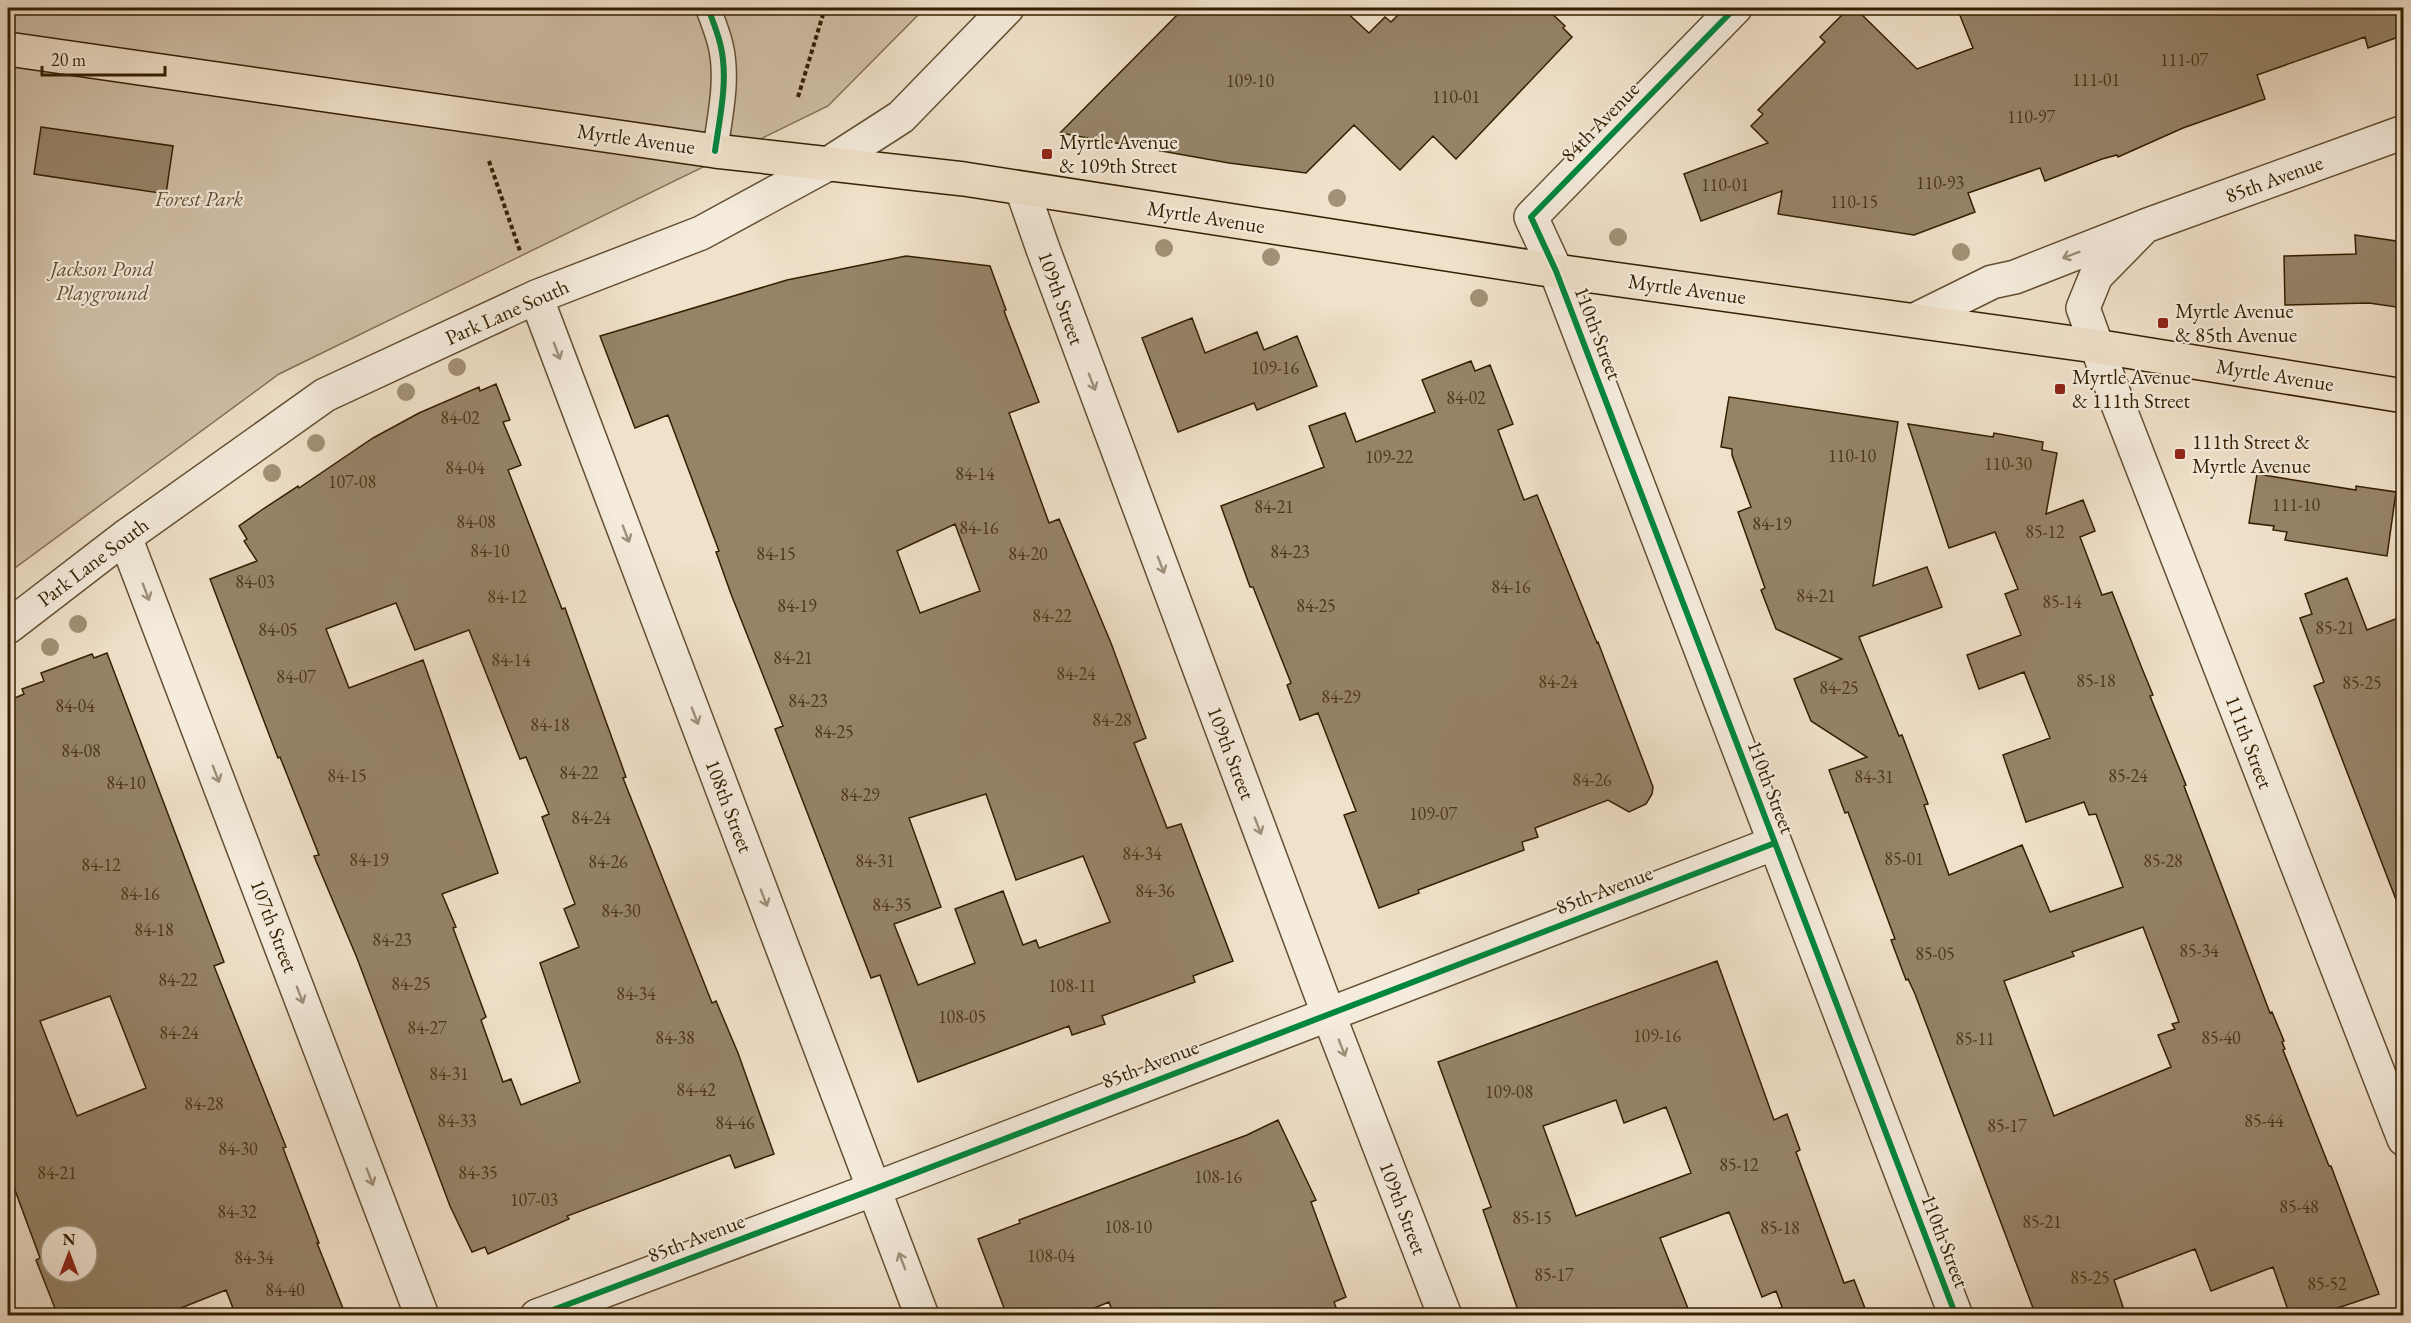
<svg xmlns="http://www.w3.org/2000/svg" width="2411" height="1323" viewBox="0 0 2411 1323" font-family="'EB Garamond',serif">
<rect width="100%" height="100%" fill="#f0e1ca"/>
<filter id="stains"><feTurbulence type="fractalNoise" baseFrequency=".00333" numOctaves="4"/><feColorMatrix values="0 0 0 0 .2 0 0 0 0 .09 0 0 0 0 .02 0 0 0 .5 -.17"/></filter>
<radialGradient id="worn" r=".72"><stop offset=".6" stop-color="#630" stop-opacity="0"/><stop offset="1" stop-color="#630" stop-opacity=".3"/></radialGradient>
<path fill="#d0c0a8" stroke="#827054" stroke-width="1.5" d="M 8,8 L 925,8 L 828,106 L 279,374 L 8,573 Z"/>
<path fill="#968469" stroke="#341f00" stroke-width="1.5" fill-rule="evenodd" d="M 1184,8 L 1342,8 L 1369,33 L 1385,17 L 1391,22 L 1405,8 L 1546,8 L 1565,26 L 1563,28 L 1572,37 L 1456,159 L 1433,136 L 1400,170 L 1354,125 L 1306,173 L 1229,163 L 1060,133 Z
M 1849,8 L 1855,8 L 1917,69 L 1973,48 L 1957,8 L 2403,8 L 2403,23 L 2397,25 L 2401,36 L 2368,48 L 2365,37 L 2257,75 L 2265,99 L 2183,128 L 2118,157 L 2117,155 L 2102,159 L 2045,181 L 2040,168 L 1968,193 L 1975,212 L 1914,235 L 1778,214 L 1782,191 L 1701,221 L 1684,174 L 1768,143 L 1751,126 L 1763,114 L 1758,110 L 1825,42 L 1820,37 Z
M 41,127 L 173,146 L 166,194 L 34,174 Z
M 2355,235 L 2403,242 L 2403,308 L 2369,303 L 2285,305 L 2284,256 L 2356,254 Z
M 906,256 L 990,266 L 1006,310 L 1004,311 L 1039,402 L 1009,413 L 1049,523 L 1059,519 L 1111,643 L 1146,738 L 1134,743 L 1167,828 L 1181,824 L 1233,961 L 1193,976 L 1195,982 L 1102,1016 L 1105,1024 L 1072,1035 L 1069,1026 L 918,1082 L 880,975 L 871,978 L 775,729 L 783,726 L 731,594 L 716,552 L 719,551 L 668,415 L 635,428 L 600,336 L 787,280 ZM 955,524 L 980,591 L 920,613 L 897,551 ZM 986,794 L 1016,880 L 1083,856 L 1110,922 L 1039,948 L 1036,940 L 1023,945 L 1003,891 L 955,909 L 975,963 L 918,985 L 894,924 L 941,907 L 909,818 Z
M 1192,318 L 1205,353 L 1257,332 L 1264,350 L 1297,336 L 1317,386 L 1257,410 L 1254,403 L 1178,432 L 1142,338 Z
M 1471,361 L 1475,371 L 1490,365 L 1513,424 L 1498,430 L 1524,500 L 1537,495 L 1597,643 L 1598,642 L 1653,787 L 1652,794 L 1646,804 L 1629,812 L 1608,800 L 1535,828 L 1538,837 L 1522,842 L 1524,850 L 1418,890 L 1419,893 L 1379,908 L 1344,815 L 1356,811 L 1318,713 L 1300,720 L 1287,685 L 1291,683 L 1253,587 L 1250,587 L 1221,506 L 1324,467 L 1309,426 L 1345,413 L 1356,442 L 1435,412 L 1422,380 Z
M 496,384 L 510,420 L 503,422 L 521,465 L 508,470 L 562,609 L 565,608 L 626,777 L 623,778 L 712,1003 L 716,1001 L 738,1053 L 774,1154 L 735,1168 L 730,1155 L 567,1216 L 569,1219 L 488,1254 L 485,1247 L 472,1252 L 450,1206 L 357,958 L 314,856 L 319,855 L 280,757 L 278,758 L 210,579 L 257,561 L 244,541 L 247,539 L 239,526 L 263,509 L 298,486 L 299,488 L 373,438 L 419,413 L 479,387 L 480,391 ZM 396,603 L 415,650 L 469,630 L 520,759 L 526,757 L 549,814 L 542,817 L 575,904 L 564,909 L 579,947 L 540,963 L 580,1082 L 521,1105 L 511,1079 L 503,1082 L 481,1020 L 486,1017 L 453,928 L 456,927 L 442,894 L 498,873 L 423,660 L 349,688 L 326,629 Z
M 1729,397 L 1898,422 L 1873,586 L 1927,567 L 1942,607 L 1859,637 L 1899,736 L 1902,735 L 1928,804 L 1924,805 L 1949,875 L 2022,845 L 2050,912 L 2123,887 L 2096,814 L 2089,815 L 2084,802 L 2026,822 L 2003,755 L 2050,738 L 2024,672 L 1979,689 L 1967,655 L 2021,635 L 2005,594 L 2018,589 L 1995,532 L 1949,548 L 1908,424 L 1993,437 L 1994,433 L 2043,442 L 2042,450 L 2057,453 L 2046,514 L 2083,500 L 2095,531 L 2080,537 L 2102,595 L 2112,592 L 2141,666 L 2153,695 L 2150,696 L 2186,785 L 2184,786 L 2270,1013 L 2272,1012 L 2284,1041 L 2282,1042 L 2285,1049 L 2283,1050 L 2329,1166 L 2331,1166 L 2379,1294 L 2314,1316 L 2290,1316 L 2273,1267 L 2211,1291 L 2195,1249 L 2114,1280 L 2126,1316 L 2036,1316 L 1915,994 L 1908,979 L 1906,980 L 1891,940 L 1895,939 L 1848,812 L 1845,813 L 1829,770 L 1867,757 L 1811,721 L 1794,679 L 1842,659 L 1776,629 L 1761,590 L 1765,588 L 1738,512 L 1751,507 L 1732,455 L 1732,449 L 1721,447 ZM 2143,927 L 2179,1022 L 2172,1024 L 2175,1029 L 2158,1035 L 2171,1067 L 2054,1116 L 2004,981 L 2074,956 L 2072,952 Z
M 2257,474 L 2356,490 L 2356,486 L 2396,492 L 2387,556 L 2285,540 L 2287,532 L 2273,530 L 2274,526 L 2249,523 Z
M 2347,578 L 2367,630 L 2403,616 L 2403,909 L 2400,910 L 2314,686 L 2324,682 L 2300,618 L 2312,614 L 2305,594 Z
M 107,653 L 224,962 L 214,966 L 286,1147 L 283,1148 L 319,1243 L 317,1243 L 346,1316 L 236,1316 L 226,1290 L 161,1316 L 58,1316 L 36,1260 L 40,1258 L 8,1171 L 8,701 L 24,694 L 22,689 L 44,681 L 41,673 L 92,654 L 94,658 ZM 110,996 L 146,1088 L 77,1116 L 40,1021 ZM 51,1236 L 87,1236 L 87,1272 L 51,1272 Z
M 1717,961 L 1774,1120 L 1787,1114 L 1800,1150 L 1796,1152 L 1844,1283 L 1854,1280 L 1868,1316 L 1768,1316 L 1767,1313 L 1782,1307 L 1776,1291 L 1762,1297 L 1729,1212 L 1660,1238 L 1691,1316 L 1520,1316 L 1483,1210 L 1491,1207 L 1438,1062 ZM 1616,1100 L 1624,1123 L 1666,1107 L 1691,1173 L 1576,1216 L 1543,1126 Z
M 1278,1120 L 1316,1200 L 1311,1202 L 1346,1297 L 1334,1302 L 1339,1316 L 1114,1316 L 1109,1302 L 1075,1316 L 1007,1316 L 978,1239 L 1020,1223 L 1019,1220 L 1247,1135 Z"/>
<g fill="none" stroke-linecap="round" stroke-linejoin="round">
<defs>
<path id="service" d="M 708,8 C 712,19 717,31 720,43 C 729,77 720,116 715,151"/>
<path id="minor" d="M 1735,8 L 1531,217 L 1556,271 L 1956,1316
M 1022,189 L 1043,249 L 1328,1013 L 1445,1316
M 2145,226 L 2096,276 L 2083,308 L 2117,402 L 2404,1139
M 536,297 L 922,1316
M 1915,320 L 1992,282 L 2015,277 L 2145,226 L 2404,132
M 125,537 L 422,1316
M 8,627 L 125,537 L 325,395 L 536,297 L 701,233 L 828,164 L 901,117 L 1007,8
M 537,1316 L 874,1189 L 1775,843"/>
<path id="primary" d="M 8,49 L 715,151 L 964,179 L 1556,271 L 2095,346 L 2404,396"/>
</defs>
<use href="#service" stroke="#635032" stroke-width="27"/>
<use href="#minor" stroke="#635032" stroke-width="36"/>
<use href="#primary" stroke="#341f00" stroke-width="36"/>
<path stroke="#341f00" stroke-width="4" stroke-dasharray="4.5 3" stroke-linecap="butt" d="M 798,97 L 825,8
M 489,161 L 520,251"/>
<use href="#service" stroke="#f5ecdd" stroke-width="24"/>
<use href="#minor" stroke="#f5ecdd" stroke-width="33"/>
<use href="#primary" stroke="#f0e1ca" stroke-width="33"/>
<defs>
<path id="cycleway" d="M 708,8 C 712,19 717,31 720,43 C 729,77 720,116 715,151
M 1735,8 L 1531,217 L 1556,271 L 1956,1316
M 537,1316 L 874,1189 L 1775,843"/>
</defs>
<use href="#cycleway" stroke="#f5ecdd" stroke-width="10"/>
<use href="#cycleway" stroke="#00873e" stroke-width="6"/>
</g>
<g fill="#a29176">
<circle cx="1337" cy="198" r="9"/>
<circle cx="1618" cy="237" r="9"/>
<circle cx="1164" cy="248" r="9"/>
<circle cx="1961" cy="252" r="9"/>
<circle cx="1271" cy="257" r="9"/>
<circle cx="1479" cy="298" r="9"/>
<circle cx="457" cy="367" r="9"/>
<circle cx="406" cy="392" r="9"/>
<circle cx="316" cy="443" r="9"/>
<circle cx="272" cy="473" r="9"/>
<circle cx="78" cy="624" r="9"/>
<circle cx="50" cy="647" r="9"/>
</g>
<defs><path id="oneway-shaft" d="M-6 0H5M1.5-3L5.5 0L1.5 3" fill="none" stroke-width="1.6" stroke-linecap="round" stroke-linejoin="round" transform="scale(1.5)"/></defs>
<g stroke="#9e907a">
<use href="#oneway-shaft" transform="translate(2071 255) rotate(159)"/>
<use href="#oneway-shaft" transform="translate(557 351) rotate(69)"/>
<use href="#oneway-shaft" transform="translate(1092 382) rotate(69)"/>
<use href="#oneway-shaft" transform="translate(626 534) rotate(69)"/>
<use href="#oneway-shaft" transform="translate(1161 565) rotate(69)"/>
<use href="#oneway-shaft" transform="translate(146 592) rotate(69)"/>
<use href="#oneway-shaft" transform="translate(695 716) rotate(69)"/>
<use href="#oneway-shaft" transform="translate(216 774) rotate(69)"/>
<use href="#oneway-shaft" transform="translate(1258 826) rotate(69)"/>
<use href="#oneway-shaft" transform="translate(764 898) rotate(69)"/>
<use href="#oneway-shaft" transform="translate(300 995) rotate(69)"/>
<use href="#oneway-shaft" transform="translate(1342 1048) rotate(69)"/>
<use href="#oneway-shaft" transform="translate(370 1177) rotate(69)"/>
<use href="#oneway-shaft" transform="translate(902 1261) rotate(-111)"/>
</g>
<g fill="#8f2418" stroke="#f5ecdd" stroke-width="2">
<rect x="1041" y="148" width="12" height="12" rx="3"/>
<rect x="2157" y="317" width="12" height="12" rx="3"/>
<rect x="2054" y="383" width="12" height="12" rx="3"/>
<rect x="2174" y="448" width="12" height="12" rx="3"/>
</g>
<g text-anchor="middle" stroke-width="4.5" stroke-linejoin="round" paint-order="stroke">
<g font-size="18" fill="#4c381a">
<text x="2184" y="66">111-07</text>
<text x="2096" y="86">111-01</text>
<text x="1250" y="87">109-10</text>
<text x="1456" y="103">110-01</text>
<text x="2031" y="123">110-97</text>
<text x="1940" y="189">110-93</text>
<text x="1725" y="191">110-01</text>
<text x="1854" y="208">110-15</text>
<text x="1275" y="374">109-16</text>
<text x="1466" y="404">84-02</text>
<text x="460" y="424">84-02</text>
<text x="1852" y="462">110-10</text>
<text x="1389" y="463">109-22</text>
<text x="2008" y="470">110-30</text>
<text x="465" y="474">84-04</text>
<text x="975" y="480">84-14</text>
<text x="352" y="488">107-08</text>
<text x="2296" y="511">111-10</text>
<text x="1274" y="513">84-21</text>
<text x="476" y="528">84-08</text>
<text x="1772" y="530">84-19</text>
<text x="979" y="534">84-16</text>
<text x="2045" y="538">85-12</text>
<text x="490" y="557">84-10</text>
<text x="1290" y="558">84-23</text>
<text x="776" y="560">84-15</text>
<text x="1028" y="560">84-20</text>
<text x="255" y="588">84-03</text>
<text x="1511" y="593">84-16</text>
<text x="1816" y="602">84-21</text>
<text x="507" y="603">84-12</text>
<text x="2062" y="608">85-14</text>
<text x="797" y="612">84-19</text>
<text x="1316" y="612">84-25</text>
<text x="1052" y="622">84-22</text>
<text x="2335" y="634">85-21</text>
<text x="278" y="636">84-05</text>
<text x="793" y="664">84-21</text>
<text x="511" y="666">84-14</text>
<text x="1076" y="680">84-24</text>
<text x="296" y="683">84-07</text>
<text x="2096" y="687">85-18</text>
<text x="1558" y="688">84-24</text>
<text x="2362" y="689">85-25</text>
<text x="1839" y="694">84-25</text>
<text x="1341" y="703">84-29</text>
<text x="808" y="707">84-23</text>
<text x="75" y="712">84-04</text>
<text x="1112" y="726">84-28</text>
<text x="550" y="731">84-18</text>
<text x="834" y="738">84-25</text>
<text x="81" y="757">84-08</text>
<text x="579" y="779">84-22</text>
<text x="347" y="782">84-15</text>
<text x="2128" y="782">85-24</text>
<text x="1874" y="783">84-31</text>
<text x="1592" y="786">84-26</text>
<text x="126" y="789">84-10</text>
<text x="860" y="801">84-29</text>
<text x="1433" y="820">109-07</text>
<text x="591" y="824">84-24</text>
<text x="1142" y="860">84-34</text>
<text x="1904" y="865">85-01</text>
<text x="369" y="866">84-19</text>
<text x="875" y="867">84-31</text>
<text x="2163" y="867">85-28</text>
<text x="608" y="868">84-26</text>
<text x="101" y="871">84-12</text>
<text x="1155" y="897">84-36</text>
<text x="140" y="900">84-16</text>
<text x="892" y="911">84-35</text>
<text x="621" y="917">84-30</text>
<text x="154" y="936">84-18</text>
<text x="392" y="946">84-23</text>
<text x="2199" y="957">85-34</text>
<text x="1935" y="960">85-05</text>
<text x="178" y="986">84-22</text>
<text x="411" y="990">84-25</text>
<text x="1072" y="992">108-11</text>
<text x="636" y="1000">84-34</text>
<text x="962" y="1023">108-05</text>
<text x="427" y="1034">84-27</text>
<text x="179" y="1039">84-24</text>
<text x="1657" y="1042">109-16</text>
<text x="675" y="1044">84-38</text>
<text x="2221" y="1044">85-40</text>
<text x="1975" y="1045">85-11</text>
<text x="449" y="1080">84-31</text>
<text x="696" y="1096">84-42</text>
<text x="1509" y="1098">109-08</text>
<text x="204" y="1110">84-28</text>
<text x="457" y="1127">84-33</text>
<text x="2264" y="1127">85-44</text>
<text x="735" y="1129">84-46</text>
<text x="2007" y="1132">85-17</text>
<text x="238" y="1155">84-30</text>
<text x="1739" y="1171">85-12</text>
<text x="57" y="1179">84-21</text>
<text x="478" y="1179">84-35</text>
<text x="1218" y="1183">108-16</text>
<text x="534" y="1206">107-03</text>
<text x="2299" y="1213">85-48</text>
<text x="237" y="1218">84-32</text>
<text x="1532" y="1224">85-15</text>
<text x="2042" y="1228">85-21</text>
<text x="1128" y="1233">108-10</text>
<text x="1780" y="1234">85-18</text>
<text x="1051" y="1262">108-04</text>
<text x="254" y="1264">84-34</text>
<text x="1554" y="1281">85-17</text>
<text x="2090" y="1284">85-25</text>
<text x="2327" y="1290">85-52</text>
<text x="285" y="1296">84-40</text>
</g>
<g font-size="21" fill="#341f00" stroke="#f5ecdd">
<text transform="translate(1600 122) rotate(-46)" y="7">84th Avenue</text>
<text transform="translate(636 139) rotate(8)" y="7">Myrtle Avenue</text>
<text transform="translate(2274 179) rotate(-20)" y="7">85th Avenue</text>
<text transform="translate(1206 217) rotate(9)" y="7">Myrtle Avenue</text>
<text transform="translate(1687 289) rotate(8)" y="7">Myrtle Avenue</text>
<text transform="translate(1061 298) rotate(70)" y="7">109th Street</text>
<text transform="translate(507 312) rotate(-24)" y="7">Park Lane South</text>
<text transform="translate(1598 333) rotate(69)" y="7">110th Street</text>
<text transform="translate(2275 375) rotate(9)" y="7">Myrtle Avenue</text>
<text transform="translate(93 562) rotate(-37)" y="7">Park Lane South</text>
<text transform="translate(2249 742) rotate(69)" y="7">111th Street</text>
<text transform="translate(1231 753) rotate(69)" y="7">109th Street</text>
<text transform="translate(1771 787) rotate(69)" y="7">110th Street</text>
<text transform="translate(729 806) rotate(69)" y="7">108th Street</text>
<text transform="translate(1604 890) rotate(-21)" y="7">85th Avenue</text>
<text transform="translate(274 926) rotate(69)" y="7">107th Street</text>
<text transform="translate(1150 1064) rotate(-21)" y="7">85th Avenue</text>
<text transform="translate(1403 1208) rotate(69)" y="7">109th Street</text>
<text transform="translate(696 1238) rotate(-21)" y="7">85th Avenue</text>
<text transform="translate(1945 1241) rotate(69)" y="7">110th Street</text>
</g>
<g font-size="21" fill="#341f00" stroke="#f5ecdd" text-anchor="start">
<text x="1059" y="149">Myrtle Avenue<tspan x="1059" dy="24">&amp; 109th Street</tspan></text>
<text x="2175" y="318">Myrtle Avenue<tspan x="2175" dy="24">&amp; 85th Avenue</tspan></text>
<text x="2072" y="384">Myrtle Avenue<tspan x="2072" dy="24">&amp; 111th Street</tspan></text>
<text x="2192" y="449">111th Street &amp;<tspan x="2192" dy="24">Myrtle Avenue</tspan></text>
</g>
<g font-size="21" font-style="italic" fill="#634f32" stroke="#f5ecdd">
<text x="199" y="206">Forest Park</text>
<text x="102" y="276">Jackson Pond<tspan x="102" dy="24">Playground</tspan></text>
</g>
</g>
<rect width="2411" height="1323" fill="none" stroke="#f0e1ca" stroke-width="30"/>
<rect x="9" y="9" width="2393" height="1305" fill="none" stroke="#341f00" stroke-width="3"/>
<rect x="15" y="15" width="2381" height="1293" fill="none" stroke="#341f00" stroke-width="1.5"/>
<g transform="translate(69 1254)"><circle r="28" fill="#f5ecdd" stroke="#a89a85" stroke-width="1.5"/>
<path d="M0-4.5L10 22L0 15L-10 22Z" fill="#8f2418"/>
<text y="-9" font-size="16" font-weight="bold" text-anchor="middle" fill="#341f00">N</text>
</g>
<path d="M42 66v9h123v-9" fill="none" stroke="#341f00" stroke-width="3"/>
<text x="51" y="66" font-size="18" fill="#341f00" stroke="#f5ecdd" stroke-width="4.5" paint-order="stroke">20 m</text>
<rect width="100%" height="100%" filter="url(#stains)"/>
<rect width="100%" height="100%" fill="url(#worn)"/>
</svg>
